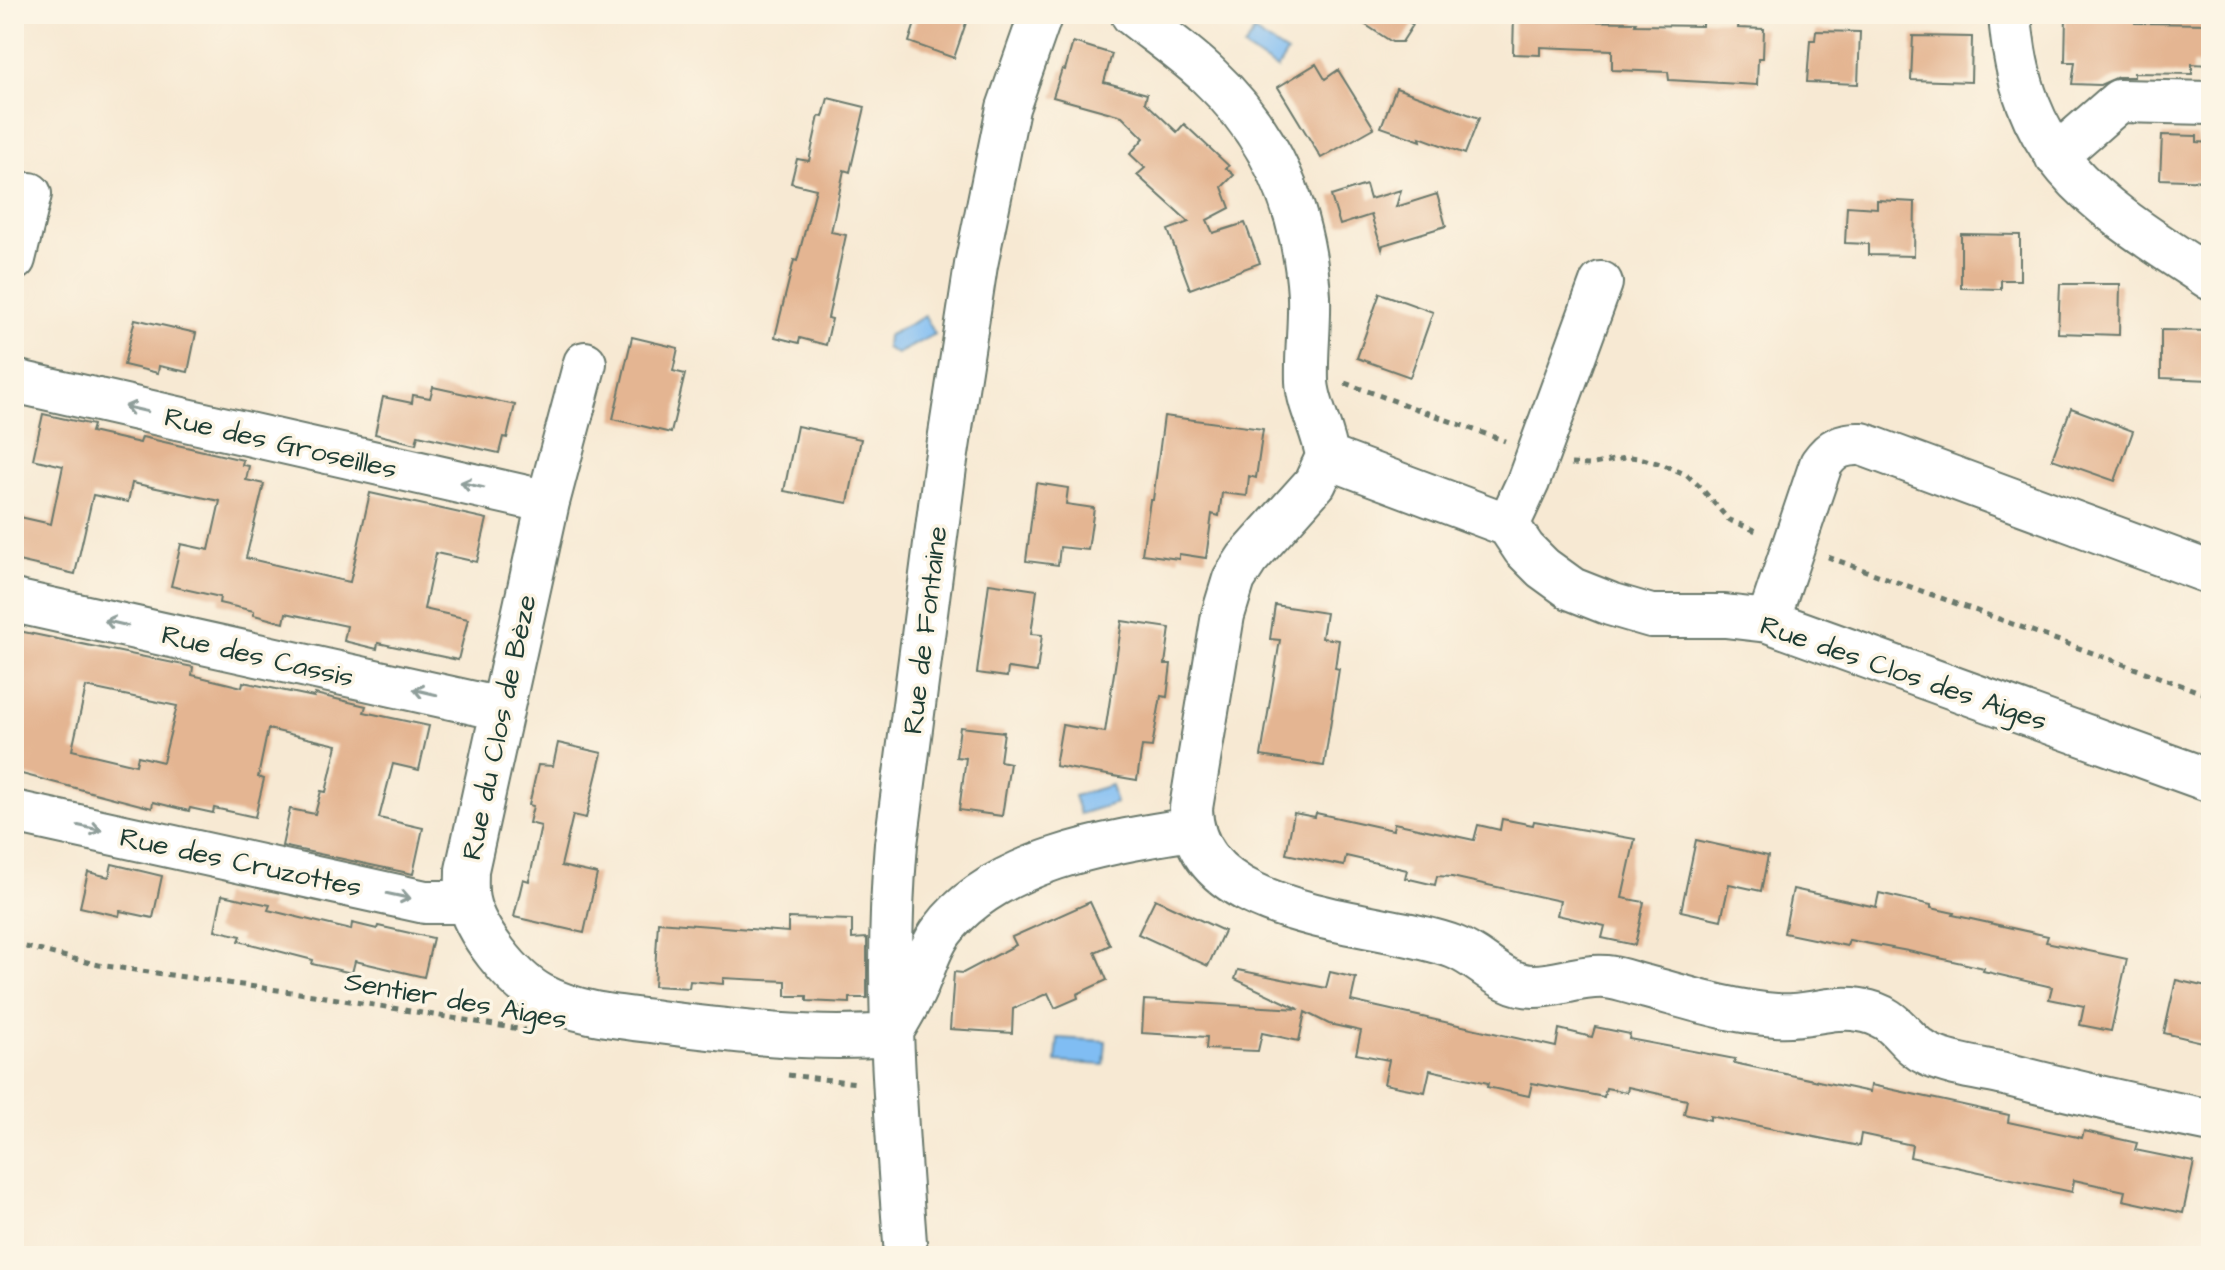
<svg xmlns="http://www.w3.org/2000/svg" width="2225" height="1270" viewBox="0 0 2225 1270" font-family="'Architects Daughter',sans-serif">
<rect width="100%" height="100%" fill="#fcf5e5"/>
<filter id="ink" filterUnits="userSpaceOnUse"><feTurbulence type="fractalNoise" baseFrequency=".0125" numOctaves="2"/><feDisplacementMap in="SourceGraphic" scale="16" xChannelSelector="R" yChannelSelector="G"/><feConvolveMatrix kernelMatrix="1 2 1 2 8 2 1 2 1" color-interpolation-filters="sRGB"/></filter>
<filter id="wash" filterUnits="userSpaceOnUse"><feTurbulence type="fractalNoise" baseFrequency=".006" numOctaves="4" result="noise"/><feDisplacementMap in="SourceGraphic" scale="32" xChannelSelector="R" yChannelSelector="G"/><feGaussianBlur stdDeviation="1.8" result="paint"/><feColorMatrix in="noise" values="0 0 0 0 0 0 0 0 0 0 0 0 0 0 0 0 0 1.4 0 .05"/><feComposite in="paint" operator="in"/></filter>
<g filter="url(#wash)">
<rect width="100%" height="100%" fill="#f7e9d3"/>
<path fill="#80bdf3" stroke="#507d94" stroke-width="2" d="M 1254,32 L 1287,53 L 1277,69 L 1244,48 Z
M 925,316 L 935,334 L 897,354 L 886,348 L 887,336 Z
M 1111,785 L 1116,803 L 1080,814 L 1074,796 Z
M 1058,1038 L 1106,1041 L 1104,1065 L 1056,1062 Z"/>
<g id="blocks">
<path fill="#e4b592" fill-rule="evenodd" d="M 918,14 L 969,14 L 954,58 L 909,42 Z
M 1349,14 L 1398,14 L 1413,25 L 1402,42 L 1392,42 Z
M 1514,14 L 1566,14 L 1566,21 L 1636,22 L 1635,25 L 1702,26 L 1702,20 L 1739,21 L 1738,28 L 1764,29 L 1763,58 L 1758,58 L 1757,85 L 1669,80 L 1668,72 L 1612,70 L 1612,50 L 1540,47 L 1540,55 L 1513,54 Z
M 2066,14 L 2136,14 L 2135,23 L 2211,24 L 2211,65 L 2192,64 L 2192,74 L 2134,73 L 2134,77 L 2118,77 L 2100,85 L 2072,84 L 2075,62 L 2065,62 Z
M 1816,31 L 1860,32 L 1858,84 L 1807,82 L 1810,40 L 1815,40 Z
M 1913,36 L 1972,37 L 1971,82 L 1911,80 Z
M 1073,42 L 1112,54 L 1104,82 L 1147,94 L 1145,102 L 1177,132 L 1184,124 L 1229,166 L 1226,168 L 1234,175 L 1222,187 L 1230,208 L 1207,220 L 1213,233 L 1245,223 L 1260,263 L 1190,289 L 1168,230 L 1189,222 L 1137,175 L 1145,168 L 1130,154 L 1144,138 L 1122,116 L 1053,97 L 1062,69 L 1065,70 Z
M 1316,64 L 1325,79 L 1338,70 L 1374,128 L 1321,158 L 1278,87 Z
M 1396,88 L 1479,118 L 1465,154 L 1420,137 L 1421,141 L 1381,127 Z
M 828,98 L 865,107 L 850,172 L 844,170 L 831,232 L 846,235 L 828,318 L 832,319 L 826,345 L 800,338 L 799,343 L 775,337 L 794,260 L 797,261 L 816,189 L 791,183 L 797,159 L 809,161 L 819,116 L 823,117 Z
M 2162,135 L 2197,136 L 2197,142 L 2211,143 L 2211,181 L 2160,179 Z
M 1366,185 L 1370,199 L 1401,190 L 1396,207 L 1437,194 L 1446,226 L 1383,245 L 1382,249 L 1371,215 L 1340,225 L 1331,196 Z
M 1877,200 L 1915,202 L 1914,256 L 1868,255 L 1868,244 L 1845,243 L 1847,206 L 1877,208 Z
M 1961,234 L 2020,235 L 2020,280 L 2001,280 L 2001,289 L 1961,288 Z
M 2060,284 L 2120,284 L 2119,335 L 2058,333 Z
M 1380,293 L 1433,312 L 1410,377 L 1357,358 Z
M 135,319 L 196,333 L 188,372 L 159,366 L 158,373 L 124,365 Z
M 2161,330 L 2211,331 L 2211,380 L 2161,378 Z
M 632,337 L 678,348 L 673,371 L 685,374 L 671,433 L 613,419 Z
M 433,387 L 515,405 L 507,438 L 503,437 L 499,453 L 418,435 L 416,444 L 375,434 L 383,397 L 412,403 L 413,395 L 430,398 Z
M 2071,408 L 2133,431 L 2115,481 L 2052,459 Z
M 43,414 L 93,425 L 91,432 L 140,443 L 142,437 L 243,460 L 242,465 L 249,466 L 246,480 L 264,484 L 246,558 L 340,580 L 350,582 L 370,493 L 487,519 L 477,562 L 436,553 L 424,609 L 468,619 L 458,660 L 378,643 L 377,649 L 344,641 L 347,626 L 286,613 L 284,623 L 254,615 L 254,611 L 219,603 L 220,597 L 171,586 L 181,544 L 209,550 L 220,501 L 132,483 L 128,502 L 93,495 L 75,574 L 14,560 L 14,540 L 20,517 L 51,524 L 63,466 L 33,459 Z
M 1164,416 L 1263,429 L 1256,478 L 1249,476 L 1247,496 L 1222,493 L 1219,516 L 1212,514 L 1206,558 L 1179,554 L 1179,559 L 1142,554 L 1150,500 L 1153,500 Z
M 797,426 L 861,439 L 848,503 L 784,491 Z
M 1036,483 L 1068,488 L 1066,504 L 1094,508 L 1088,550 L 1060,547 L 1058,565 L 1026,561 Z
M 989,583 L 1037,590 L 1031,634 L 1042,635 L 1037,672 L 1008,668 L 1007,677 L 977,673 Z
M 1275,605 L 1326,613 L 1322,638 L 1339,640 L 1335,668 L 1339,669 L 1324,766 L 1261,756 L 1280,640 L 1270,639 Z
M 1122,621 L 1170,628 L 1165,664 L 1171,664 L 1167,697 L 1161,696 L 1152,747 L 1142,746 L 1137,780 L 1055,766 L 1062,725 L 1105,732 Z
M 14,630 L 193,667 L 192,675 L 242,687 L 243,682 L 314,697 L 315,694 L 366,706 L 364,712 L 429,726 L 419,770 L 393,764 L 379,818 L 423,828 L 413,874 L 282,846 L 290,809 L 315,814 L 321,791 L 326,792 L 337,745 L 268,729 L 258,777 L 264,779 L 255,817 L 214,808 L 213,813 L 190,808 L 189,811 L 153,802 L 152,808 L 14,772 ZM 86,687 L 177,706 L 163,762 L 138,756 L 136,765 L 72,750 Z
M 960,727 L 1004,732 L 1000,761 L 1010,763 L 1002,816 L 959,810 L 966,758 L 956,757 Z
M 558,743 L 602,753 L 586,818 L 573,815 L 561,866 L 597,874 L 584,933 L 514,917 L 523,879 L 529,881 L 541,826 L 529,823 L 533,806 L 529,805 L 538,765 L 553,766 Z
M 1294,813 L 1315,817 L 1316,813 L 1393,830 L 1394,823 L 1474,840 L 1478,825 L 1500,830 L 1502,819 L 1533,825 L 1534,821 L 1635,839 L 1622,898 L 1644,902 L 1635,945 L 1602,938 L 1605,926 L 1557,915 L 1560,901 L 1452,877 L 1437,876 L 1435,885 L 1405,878 L 1407,870 L 1346,856 L 1344,866 L 1286,854 Z
M 1696,840 L 1768,856 L 1761,891 L 1729,884 L 1721,920 L 1681,911 Z
M 112,864 L 162,876 L 153,918 L 120,911 L 119,916 L 80,907 L 88,872 L 109,877 Z
M 1793,889 L 1876,907 L 1879,893 L 1931,905 L 1931,908 L 1954,913 L 1953,915 L 2048,936 L 2046,942 L 2127,959 L 2111,1031 L 2080,1025 L 2084,1006 L 2049,999 L 2052,987 L 1983,971 L 1984,968 L 1908,951 L 1849,940 L 1847,946 L 1784,933 Z
M 222,895 L 270,905 L 268,910 L 351,930 L 352,923 L 377,929 L 378,926 L 433,938 L 424,977 L 355,961 L 352,973 L 312,964 L 313,960 L 239,941 L 241,936 L 215,930 Z
M 1155,899 L 1224,931 L 1208,966 L 1138,934 Z
M 1090,902 L 1110,945 L 1095,952 L 1107,980 L 1077,994 L 1078,998 L 1055,1008 L 1048,993 L 1013,1009 L 1012,1033 L 950,1029 L 954,972 L 963,973 L 1016,945 L 1012,937 Z
M 788,918 L 852,920 L 852,939 L 867,938 L 867,998 L 850,998 L 850,1003 L 807,1001 L 807,996 L 786,996 L 786,981 L 723,978 L 723,984 L 690,981 L 689,988 L 654,986 L 658,922 L 788,932 Z
M 1238,970 L 1326,988 L 1330,972 L 1356,978 L 1351,1001 L 1556,1047 L 1559,1029 L 1592,1037 L 1595,1027 L 1630,1034 L 1629,1039 L 1735,1059 L 1734,1063 L 1870,1092 L 1871,1085 L 2009,1115 L 2008,1122 L 2082,1138 L 2084,1131 L 2137,1143 L 2135,1150 L 2194,1162 L 2183,1213 L 2123,1200 L 2125,1191 L 2074,1180 L 2072,1192 L 1910,1157 L 1912,1145 L 1861,1134 L 1859,1146 L 1710,1116 L 1710,1120 L 1684,1114 L 1687,1100 L 1628,1087 L 1627,1092 L 1606,1088 L 1604,1097 L 1532,1083 L 1529,1096 L 1487,1087 L 1488,1083 L 1430,1070 L 1425,1092 L 1384,1084 L 1389,1060 L 1356,1054 L 1361,1031 L 1329,1024 L 1305,1012 L 1299,1041 L 1262,1033 L 1258,1051 L 1206,1049 L 1207,1037 L 1142,1033 L 1144,1000 L 1299,1009 L 1235,979 Z
M 2176,980 L 2211,988 L 2211,1044 L 2164,1033 Z"/>
</g>
</g>
<g filter="url(#ink)">
<use href="#blocks" fill-opacity="0" stroke="#6b796c" stroke-width="2"/>
<g fill="none" stroke-linecap="round" stroke-linejoin="round">
<defs>
<path id="minor" d="M 1132,14 C 1157,34 1185,53 1208,75 C 1271,134 1304,210 1309,296 C 1310,324 1306,352 1307,381 C 1308,407 1324,430 1327,457
M 2010,14 C 2020,162 2098,205 2211,279
M 2056,156 L 2119,101 L 2211,103
M 14,259 L 30,194
M 585,363 L 548,502 L 467,870 C 467,879 466,890 468,900 C 474,931 513,980 541,995 C 577,1014 620,1017 659,1022 C 737,1032 812,1041 890,1035 C 898,1021 907,1007 914,992 C 923,973 929,948 942,931 C 993,861 1111,841 1192,829
M 14,381 L 548,502
M 1327,457 L 1315,483 L 1247,559 L 1234,579 L 1223,615 L 1191,808 C 1193,922 1377,918 1454,947 C 1483,958 1500,985 1534,986 C 1558,986 1581,975 1606,977 C 1619,978 1634,984 1647,987 C 1689,998 1732,1012 1776,1015 C 1805,1018 1831,1005 1860,1010 C 1900,1016 1901,1042 1929,1055 C 1949,1065 1982,1069 2005,1074 C 2073,1092 2142,1107 2211,1121
M 1327,457 L 1508,525 L 1524,549 L 1543,568 L 1572,589 L 1610,604 L 1651,616 L 1725,616 L 1768,621 L 2211,781
M 1508,525 L 1528,482 L 1601,283
M 14,601 L 501,709
M 1768,621 L 1821,464 C 1832,448 1843,443 1862,444 L 2211,573
M 14,812 L 425,902 L 468,902
M 906,1256 C 896,1119 884,982 896,844 L 945,467 L 976,265 L 1008,108 L 1041,14"/>
</defs>
<use href="#minor" stroke="#6b796c" stroke-width="46"/>
<path stroke="#6b796c" stroke-width="5" stroke-dasharray="6 6" stroke-linecap="butt" d="M 1345,383 L 1505,441
M 1571,464 L 1589,465 L 1629,457 L 1640,458 L 1664,465 L 1687,475 L 1701,488 L 1729,520 L 1759,532
M 1828,557 L 2211,696
M 14,944 L 99,965 L 313,995 L 525,1030
M 788,1075 L 857,1083"/>
<use href="#minor" stroke="#fff" stroke-width="42"/>
</g>
<defs><path id="oneway-shaft" d="M-6 0H5M1.5-3L5.5 0L1.5 3" fill="none" stroke-width="1.6" stroke-linecap="round" stroke-linejoin="round" transform="scale(2)"/></defs>
<g stroke="#8f9e9a">
<use href="#oneway-shaft" transform="translate(136 409) rotate(-167)"/>
<use href="#oneway-shaft" transform="translate(472 485) rotate(-167)"/>
<use href="#oneway-shaft" transform="translate(116 623) rotate(-167)"/>
<use href="#oneway-shaft" transform="translate(425 692) rotate(-167)"/>
<use href="#oneway-shaft" transform="translate(90 828) rotate(12)"/>
<use href="#oneway-shaft" transform="translate(399 896) rotate(12)"/>
</g>
</g>
<g text-anchor="middle" stroke-width="7" stroke-linejoin="round" paint-order="stroke">
<g font-size="28" fill="#1f3d34" stroke="#fcf5e5">
<text transform="translate(281 442) rotate(13)" y="10">Rue des Groseilles</text>
<text transform="translate(924 630) rotate(-83)" y="10">Rue de Fontaine</text>
<text transform="translate(258 655) rotate(13)" y="10">Rue des Cassis</text>
<text transform="translate(1904 672) rotate(19)" y="10">Rue des Clos des Aiges</text>
<text transform="translate(498 727) rotate(-78)" y="10">Rue du Clos de Bèze</text>
<text transform="translate(241 861) rotate(12)" y="10">Rue des Cruzottes</text>
<text transform="translate(456 999) rotate(10)" y="10">Sentier des Aiges</text>
</g>
</g>
<rect width="2225" height="1270" fill="none" stroke="#fcf5e5" stroke-width="48"/>
</svg>
